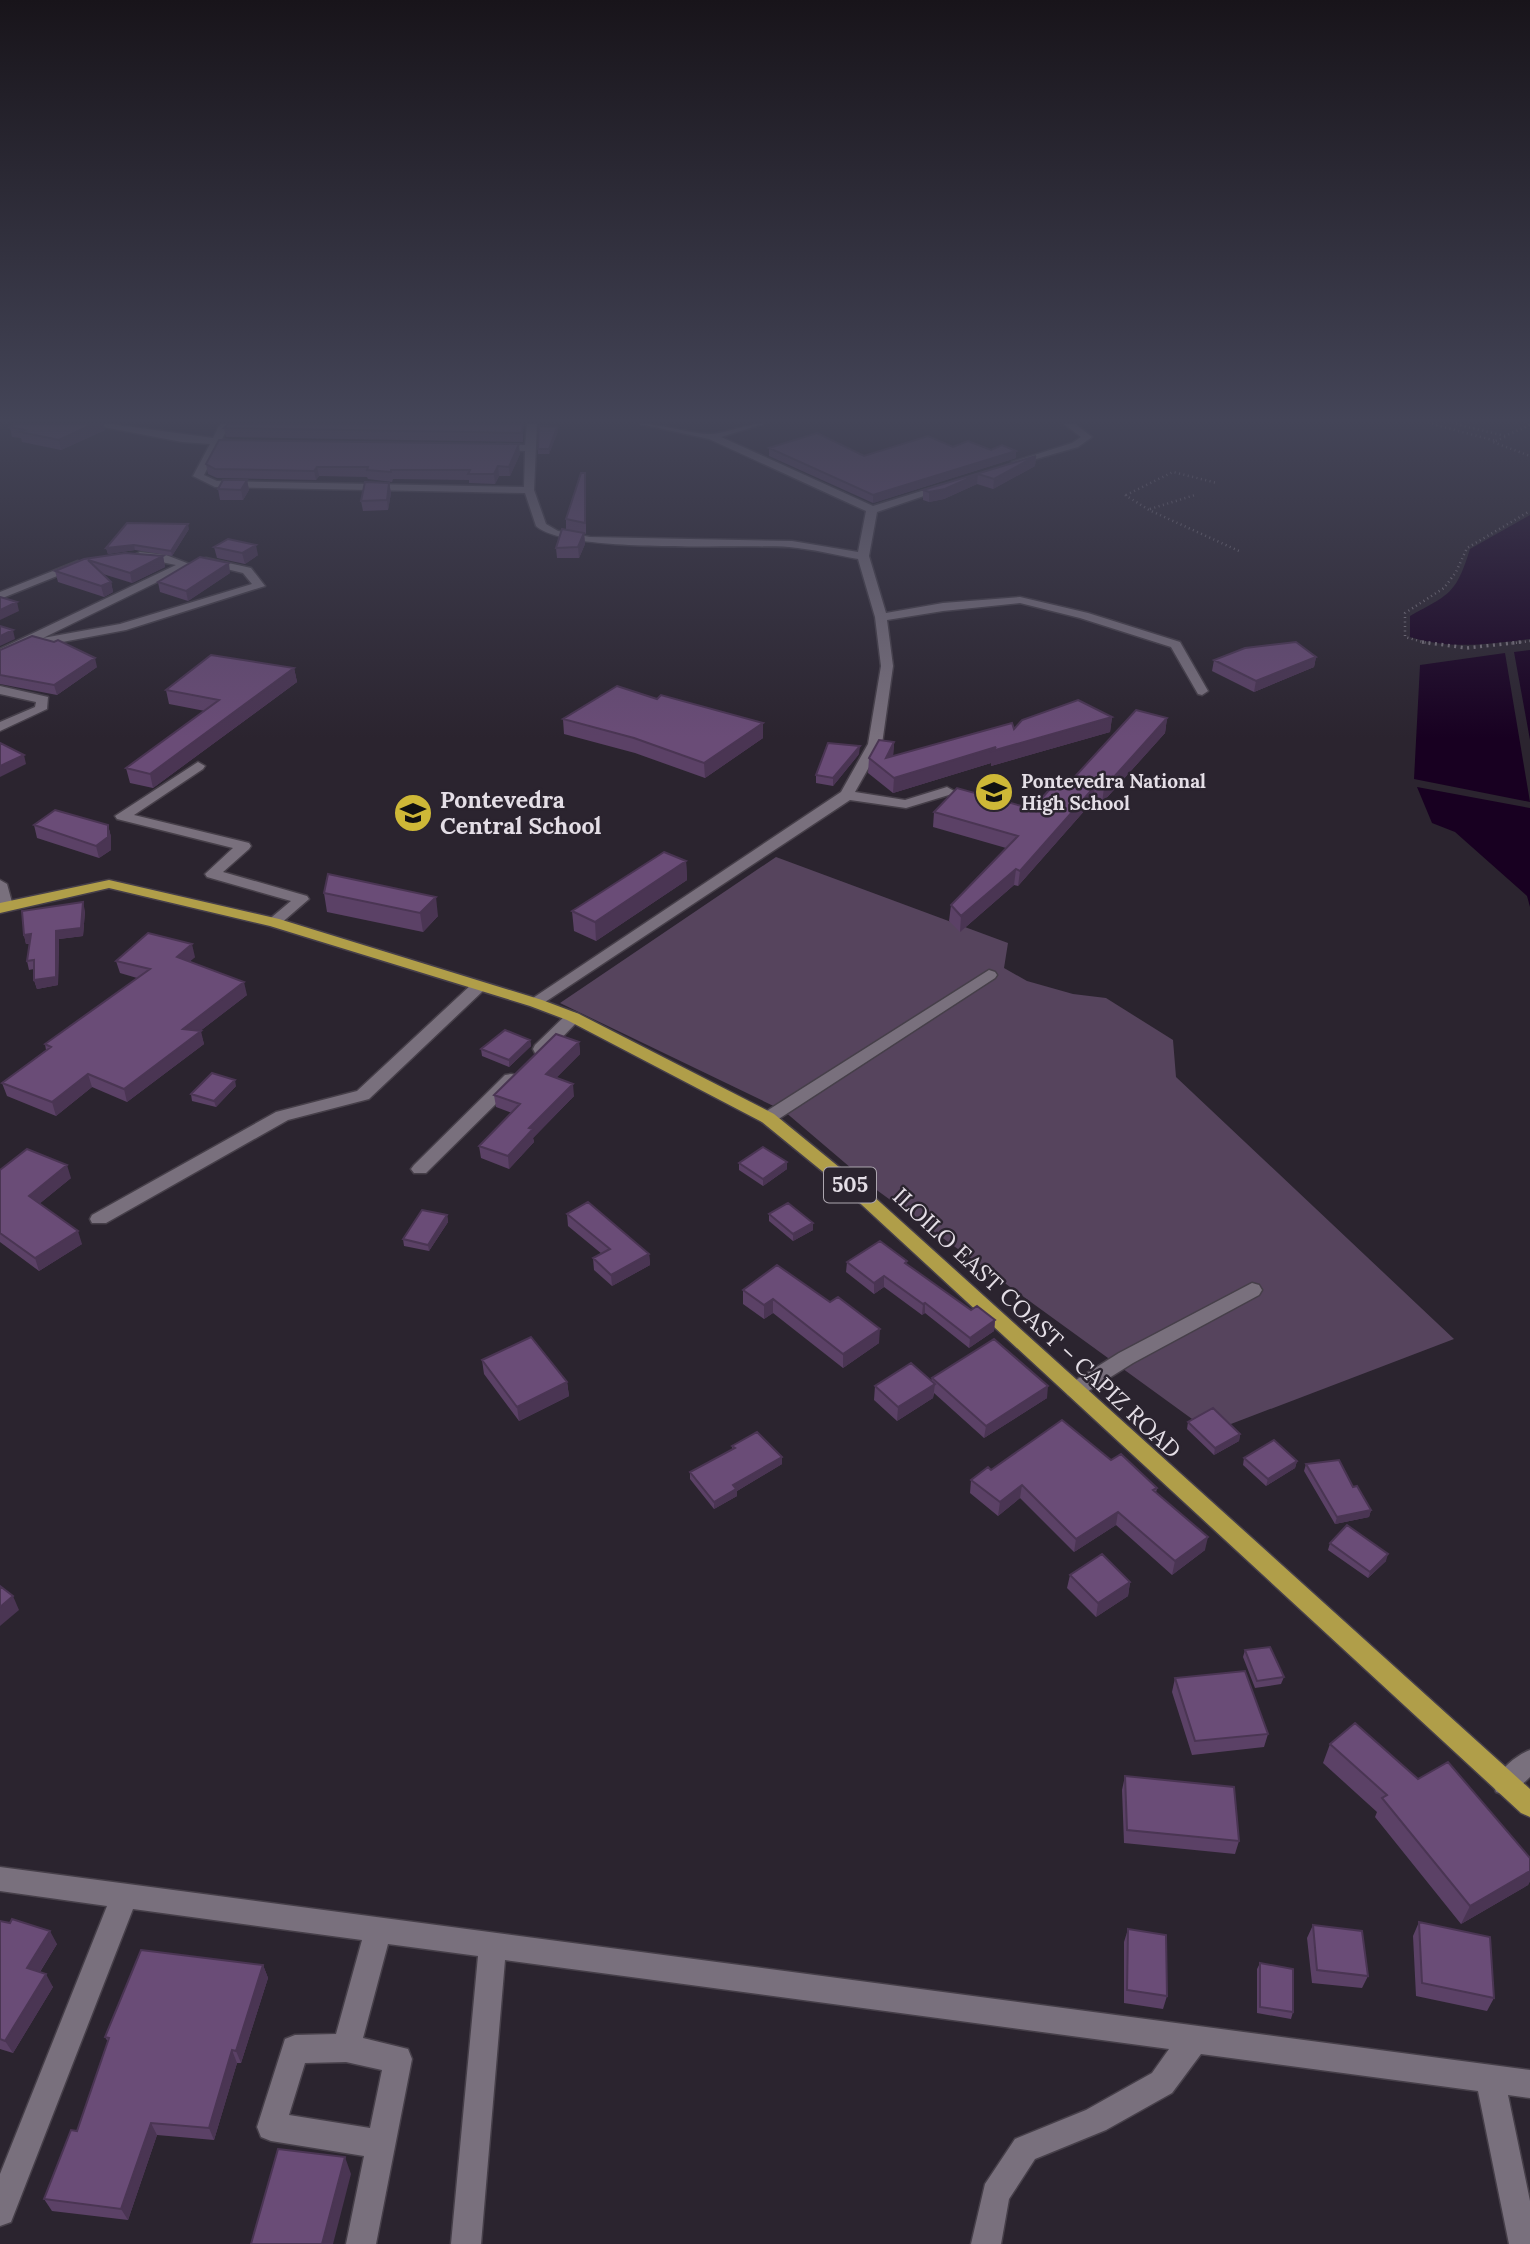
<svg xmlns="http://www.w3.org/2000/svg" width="1530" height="2244" viewBox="0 0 1530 2244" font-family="Lora,serif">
<rect width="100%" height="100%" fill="#2b242f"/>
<path fill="#56445d" d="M 776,857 L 1008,943 L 1004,968 L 1027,981 L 1073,994 L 1106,998 L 1173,1040 L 1176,1077 L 1454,1339 L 1210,1432 L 878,1191 L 784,1111 L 560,1003 Z"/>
<path fill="#180021" d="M 1530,515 L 1530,639 C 1488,644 1451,650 1410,637 L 1410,616 C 1450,594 1456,594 1470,549 Z
M 1530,650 L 1530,740 L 1514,652 Z
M 1505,653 L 1530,802 L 1414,779 L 1420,665 Z
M 1417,787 L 1530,808 L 1530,907 L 1527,896 L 1455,832 L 1432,823 Z"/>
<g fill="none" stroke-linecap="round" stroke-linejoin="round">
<defs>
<path id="minor" d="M 88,424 L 111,424 L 213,438 L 220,424 L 230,424 L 222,439 L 243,443 L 238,446 L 219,445 L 204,475 L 217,481 L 524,487 L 525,451 L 497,450 L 492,447 L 497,444 L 525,445 L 527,424 L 537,424 L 534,490 L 546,524 L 558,531 L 590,537 L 792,541 L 858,552 L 866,511 L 709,439 L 640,424 C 663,424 695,435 713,434 C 730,432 745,424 763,424 L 721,437 L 873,506 L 941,485 L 950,487 L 877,512 L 869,556 L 886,613 L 943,603 L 1020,597 L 1088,613 L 1180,642 L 1208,691 L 1202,695 L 1198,694 L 1171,647 L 1080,618 L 1020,603 L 943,611 L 887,620 L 893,666 L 882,744 L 855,792 L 905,800 L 947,787 L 954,791 L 952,794 L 906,808 L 850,800 L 536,1008 L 528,1003 L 530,1000 L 841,792 L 868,744 L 881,666 L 875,617 L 858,559 C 836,555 812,549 789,547 C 740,544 566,554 536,526 L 525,493 L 215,487 L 193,476 L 210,444 L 182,442 Z
M 1064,424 L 1075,424 L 1092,437 L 1078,447 L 1012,466 L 1012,462 L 1072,443 L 1081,437 Z
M 140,552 L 166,555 L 192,565 L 43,638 L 120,624 L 252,584 L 243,573 L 202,563 L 202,559 L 206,558 L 251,568 L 265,586 L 126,630 L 41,646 L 35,642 L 0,658 L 0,649 L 176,565 L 136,557 L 134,555 Z
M 78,561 L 84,564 L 82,566 L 0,599 L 0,592 Z
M 0,686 L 48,697 L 47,709 L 0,731 L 0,722 L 35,707 L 36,702 L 0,694 Z
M 198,762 L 205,766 L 203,769 L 134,815 L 249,843 L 251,846 L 249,849 L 223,872 L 307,896 L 309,899 L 279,925 L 274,927 L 266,922 L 291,901 L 207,877 L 205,874 L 233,848 L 117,819 L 115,816 Z
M 0,880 L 7,884 L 13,906 L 10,909 L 0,909 Z
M 989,970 L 995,972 L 997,975 L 995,978 L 774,1122 L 762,1122 L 759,1118 L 762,1114 Z
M 478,982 L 486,987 L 484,990 L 369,1099 L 288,1120 L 106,1223 L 92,1223 L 90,1219 L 92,1215 L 276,1112 L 357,1091 L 472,984 Z
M 573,1012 L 579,1014 L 581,1017 L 579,1020 L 547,1053 L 535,1053 L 533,1049 L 535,1045 L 567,1014 Z
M 511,1074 L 517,1075 L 520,1079 L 517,1083 L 426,1173 L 414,1173 L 411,1169 L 414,1165 L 505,1075 Z
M 1252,1283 L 1259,1285 L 1262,1290 L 1259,1295 L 1133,1363 L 1082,1395 L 1075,1398 L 1068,1395 L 1065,1390 L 1068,1385 L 1119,1353 Z
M 1530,1750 L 1530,1777 L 1514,1792 L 1505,1795 L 1496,1792 L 1493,1784 C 1499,1770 1516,1755 1530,1750 Z
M 0,1867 L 1530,2070 L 1530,2098 L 1508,2095 L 1530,2201 L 1530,2244 L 1509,2244 L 1478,2091 L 1201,2054 L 1172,2093 L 1106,2130 L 1035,2159 L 1009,2199 L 1001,2244 L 971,2244 L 985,2184 L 1015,2139 L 1086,2110 L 1152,2073 L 1169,2049 L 505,1960 L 481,2244 L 451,2244 L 478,1956 L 388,1944 L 363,2038 L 408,2049 L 412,2059 L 376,2244 L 346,2244 L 364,2156 L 271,2141 L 261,2137 L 257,2127 L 285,2039 L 295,2035 L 336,2034 L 362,1940 L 133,1909 L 11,2222 L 0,2226 L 0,2174 L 107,1906 L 0,1891 ZM 346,2062 L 382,2070 L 370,2128 L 289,2115 L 305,2063 Z"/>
<path id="major" d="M 109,880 L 279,919 L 542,1000 L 579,1014 L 774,1114 L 861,1185 L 1530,1789 L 1530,1817 L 1521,1813 L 849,1193 L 762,1122 L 567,1020 L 530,1006 L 270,926 L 109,888 L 0,913 L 0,903 Z"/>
</defs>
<use href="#minor" stroke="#463f49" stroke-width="3"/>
<use href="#major" stroke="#463f49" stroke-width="3"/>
<path stroke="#7b747e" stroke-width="2.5" stroke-dasharray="1 3.5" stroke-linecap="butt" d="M 1432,424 L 1496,441
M 1456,424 L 1505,436 L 1530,425
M 1505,437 L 1493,442 L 1530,456
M 1125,495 L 1149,510 L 1239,551
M 1126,495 L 1173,472 L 1217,483
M 1150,509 L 1195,495
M 1430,644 L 1405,637 L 1405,613 L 1444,588 L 1456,572 L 1467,548 L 1530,511
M 1507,644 L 1530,641"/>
<path stroke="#7b747e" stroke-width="3.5" stroke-dasharray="2 4.5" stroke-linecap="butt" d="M 1422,642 L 1467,648 L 1521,642"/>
<use href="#minor" fill="#79707d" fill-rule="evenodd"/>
<use href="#major" fill="#b09e49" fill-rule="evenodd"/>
</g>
<path fill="#5b4166" d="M 523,424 L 523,442 L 226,437 L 224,428 Z
M 10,427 L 105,430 L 61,450 L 22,442 L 21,438 L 12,437 Z
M 558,431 L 549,454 L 538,454 L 538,449 Z
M 953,447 L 1016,451 L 1016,458 L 873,503 L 769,456 L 769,448 L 864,456 Z
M 520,454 L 510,476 L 499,476 L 495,484 L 469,483 L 469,480 L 393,479 L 392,482 L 368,479 L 367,477 L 319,476 L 316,480 L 217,478 L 208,474 L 206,464 Z
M 1036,456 L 1035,466 L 993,489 L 977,484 L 944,499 L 929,502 L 923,500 L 923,490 Z
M 247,480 L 249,490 L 243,500 L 220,500 L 218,489 Z
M 389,483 L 391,493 L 388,510 L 363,511 L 361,501 Z
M 586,484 L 586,534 L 584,533 L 585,544 L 579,558 L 557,558 L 556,548 L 566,530 L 566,519 Z
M 189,529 L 172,556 L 135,550 L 108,554 L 106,548 Z
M 214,547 L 258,555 L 245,564 L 217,558 Z
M 163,556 L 165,567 L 132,583 L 103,574 L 111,582 L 113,592 L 104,597 L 58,582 L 55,571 L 84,559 Z
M 230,573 L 188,601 L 160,592 L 158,582 Z
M 0,650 L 97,667 L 57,695 L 0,684 Z
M 1316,657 L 1314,667 L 1254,692 L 1212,671 L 1214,660 Z
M 294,668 L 297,682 L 153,788 L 130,783 L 126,768 L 205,711 L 169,704 L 166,690 Z
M 1112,717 L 1110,732 L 991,766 L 991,763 L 893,793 L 868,773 L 869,758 L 894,742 L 893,756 L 1014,729 Z
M 1167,718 L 1165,733 L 1102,803 L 1093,801 L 1018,886 L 1014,885 L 960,932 L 949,921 L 951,905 L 1006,848 L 933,827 L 934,812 L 1032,809 L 1070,782 Z
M 563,719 L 763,738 L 705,778 L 635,753 L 564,734 Z
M 859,754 L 833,786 L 816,783 L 816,775 Z
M 34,825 L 108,825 L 111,837 L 111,850 L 99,858 L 37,838 Z
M 686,861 L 687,880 L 596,941 L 574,931 L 572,911 Z
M 324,893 L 438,916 L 423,932 L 327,912 Z
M 85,911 L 83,936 L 59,939 L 58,985 L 37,989 L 34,980 L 34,969 L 29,970 L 27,961 L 30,944 L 26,944 L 24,935 Z
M 195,957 L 189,962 L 247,995 L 200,1031 L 204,1044 L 127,1102 L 92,1087 L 56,1116 L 7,1096 L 2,1083 L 46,1050 L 45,1044 L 137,978 L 120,973 L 116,961 Z
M 530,1040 L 531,1046 L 509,1067 L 482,1056 L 481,1049 Z
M 579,1042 L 580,1054 L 556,1078 L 574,1096 L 533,1138 L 534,1142 L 509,1169 L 481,1158 L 479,1146 L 512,1113 L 496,1107 L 494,1095 Z
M 236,1086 L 216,1107 L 192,1101 L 191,1094 Z
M 787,1162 L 787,1169 L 763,1186 L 739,1170 L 739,1163 Z
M 0,1170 L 71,1178 L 39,1204 L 82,1244 L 39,1271 L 0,1242 Z
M 567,1214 L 649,1254 L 650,1265 L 612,1286 L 594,1270 L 593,1258 L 602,1254 L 568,1226 Z
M 769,1214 L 813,1223 L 813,1230 L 793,1241 L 769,1221 Z
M 447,1215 L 448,1222 L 429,1251 L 404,1246 L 403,1239 Z
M 847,1262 L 907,1265 L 971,1310 L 995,1320 L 994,1331 L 969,1348 L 925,1313 L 922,1315 L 884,1287 L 874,1294 L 846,1272 Z
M 777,1265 L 879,1343 L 843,1368 L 773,1313 L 764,1319 L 743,1304 L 743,1290 Z
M 482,1360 L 567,1382 L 569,1396 L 519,1421 L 484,1374 Z
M 932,1378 L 1047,1398 L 984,1438 L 934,1393 L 933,1398 L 897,1421 L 874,1400 L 875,1386 L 931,1381 Z
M 1188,1422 L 1240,1434 L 1239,1441 L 1214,1455 L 1187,1429 Z
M 732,1446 L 782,1457 L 782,1464 L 737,1491 L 737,1496 L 714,1509 L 690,1479 L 690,1472 L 732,1450 Z
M 1244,1458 L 1297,1461 L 1295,1468 L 1266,1486 L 1243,1465 Z
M 1111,1460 L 1157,1488 L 1156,1493 L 1205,1550 L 1172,1575 L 1116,1525 L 1074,1552 L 1020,1498 L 998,1516 L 970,1493 L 971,1480 L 991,1470 Z
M 1306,1464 L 1353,1487 L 1371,1510 L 1369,1517 L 1335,1524 L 1304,1471 Z
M 1330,1543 L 1386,1561 L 1368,1578 L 1328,1550 Z
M 1070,1575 L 1130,1582 L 1128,1596 L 1096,1617 L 1067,1588 Z
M 1245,1650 L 1284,1677 L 1281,1684 L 1255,1688 L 1243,1657 Z
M 1175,1678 L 1268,1734 L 1264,1747 L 1192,1755 L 1172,1692 Z
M 1330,1744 L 1418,1779 L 1530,1858 L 1530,1881 L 1528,1885 L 1461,1924 L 1375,1817 L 1377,1812 L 1323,1763 Z
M 1125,1776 L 1239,1841 L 1235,1854 L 1124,1843 L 1122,1790 Z
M 0,1921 L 57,1944 L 40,1972 L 53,1987 L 13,2053 L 0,2049 Z
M 1419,1922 L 1494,1998 L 1487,2011 L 1416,1996 L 1413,1936 Z
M 1313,1925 L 1368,1976 L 1362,1988 L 1312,1983 L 1307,1938 Z
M 1128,1929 L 1167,1996 L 1163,2009 L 1124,2003 L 1124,1942 Z
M 1260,1963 L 1293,2012 L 1291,2019 L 1257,2013 L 1257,1969 Z
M 263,1965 L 268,1978 L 241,2063 L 237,2063 L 214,2140 L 157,2135 L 128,2220 L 52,2211 L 44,2199 L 77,2131 L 108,2042 L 105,2037 Z"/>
<path fill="#4a3553" d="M 93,424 L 104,424 L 105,430 L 61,450 L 59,440 Z
M 557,427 L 558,431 L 549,454 L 549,449 Z
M 519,444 L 520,454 L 510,476 L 509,467 Z
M 1016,451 L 1016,458 L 873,503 L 873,495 Z
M 1036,456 L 1035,466 L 993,489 L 994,479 Z
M 498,466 L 499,476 L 495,484 L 494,474 Z
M 317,467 L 319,476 L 316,480 L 314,471 Z
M 978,474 L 977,484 L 944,499 L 929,502 L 929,492 Z
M 247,480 L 249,490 L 243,500 L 241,490 Z
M 389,483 L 391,493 L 388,510 L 387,500 Z
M 188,524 L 189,529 L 172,556 L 171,551 Z
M 584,533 L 585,544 L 579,558 L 578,547 Z
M 134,545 L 135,550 L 108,554 L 106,548 Z
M 256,545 L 258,555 L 245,564 L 242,553 Z
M 163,556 L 165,567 L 132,583 L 130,573 Z
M 229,563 L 230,573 L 188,601 L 186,591 Z
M 111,582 L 113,592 L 104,597 L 101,586 Z
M 17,602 L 19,611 L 0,620 L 0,610 Z
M 13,630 L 15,639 L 0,646 L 0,636 Z
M 1316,657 L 1314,667 L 1254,692 L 1256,681 Z
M 95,658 L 97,667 L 57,695 L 54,685 Z
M 294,668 L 297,682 L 153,788 L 150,774 Z
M 1112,717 L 1110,732 L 991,766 L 991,763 L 893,793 L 894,778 L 996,747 Z
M 1167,718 L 1165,733 L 1102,803 L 1104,788 Z
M 763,723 L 763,738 L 705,778 L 704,763 Z
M 894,742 L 893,757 L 885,773 L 886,758 Z
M 860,746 L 859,754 L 833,786 L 833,778 Z
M 24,755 L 26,764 L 0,777 L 0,766 Z
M 1095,786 L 1093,801 L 1018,886 L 1020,871 Z
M 108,825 L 111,837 L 111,850 L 99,858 L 96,846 Z
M 686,861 L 687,880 L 596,941 L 595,922 Z
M 1016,869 L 1014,885 L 960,932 L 961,916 Z
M 436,897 L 438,916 L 423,932 L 420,913 Z
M 83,902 L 85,911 L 83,936 L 59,939 L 58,985 L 37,989 L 34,980 L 56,931 Z
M 31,934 L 34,943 L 26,944 L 24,935 Z
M 192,944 L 195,957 L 180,970 L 177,957 Z
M 244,982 L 247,995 L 186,1042 L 183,1029 Z
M 201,1031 L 204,1044 L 127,1102 L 124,1089 Z
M 530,1040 L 531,1046 L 509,1067 L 509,1060 Z
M 579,1042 L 580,1054 L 547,1087 L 546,1074 Z
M 88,1074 L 92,1087 L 56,1116 L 52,1102 Z
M 235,1080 L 236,1086 L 216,1107 L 214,1101 Z
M 573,1084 L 574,1096 L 533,1138 L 534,1142 L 509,1169 L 508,1156 L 529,1128 Z
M 787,1162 L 787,1169 L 763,1186 L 763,1179 Z
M 67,1165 L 71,1178 L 33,1209 L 29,1196 Z
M 447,1215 L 448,1222 L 429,1251 L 428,1245 Z
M 813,1223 L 813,1230 L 793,1241 L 793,1234 Z
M 78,1231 L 82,1244 L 39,1271 L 35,1258 Z
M 649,1254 L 650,1265 L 612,1286 L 611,1275 Z
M 884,1276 L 884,1287 L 874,1294 L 874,1283 Z
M 773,1299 L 773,1313 L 764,1319 L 764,1305 Z
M 925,1303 L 925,1313 L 922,1315 L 923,1304 Z
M 995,1320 L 994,1331 L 969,1348 L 970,1338 Z
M 880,1329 L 879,1343 L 843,1368 L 843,1354 Z
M 567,1382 L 569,1396 L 519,1421 L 517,1407 Z
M 935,1384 L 933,1398 L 897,1421 L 898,1407 Z
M 1048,1386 L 1047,1398 L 984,1438 L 986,1426 Z
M 1240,1434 L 1239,1441 L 1214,1455 L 1215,1448 Z
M 782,1457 L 782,1464 L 737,1491 L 737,1496 L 714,1509 L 714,1502 L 733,1485 Z
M 1297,1461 L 1295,1468 L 1266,1486 L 1268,1479 Z
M 1022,1485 L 1020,1498 L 998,1516 L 1000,1502 Z
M 1371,1510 L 1369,1517 L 1335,1524 L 1337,1517 Z
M 1118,1512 L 1116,1525 L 1074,1552 L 1076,1539 Z
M 1208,1537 L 1205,1550 L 1172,1575 L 1175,1561 Z
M 1388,1554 L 1386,1561 L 1368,1578 L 1370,1572 Z
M 1130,1582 L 1128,1596 L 1096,1617 L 1098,1603 Z
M 13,1596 L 19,1610 L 0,1626 L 0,1607 Z
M 1530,1871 L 1530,1881 L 1528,1885 L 1461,1924 L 1470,1906 Z
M 50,1931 L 57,1944 L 34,1981 L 27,1968 Z
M 263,1965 L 268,1978 L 241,2063 L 236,2051 Z
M 46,1974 L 53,1987 L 13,2053 L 5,2041 Z
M 232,2050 L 237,2063 L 214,2140 L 209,2128 Z
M 151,2123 L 157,2135 L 128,2220 L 121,2209 Z
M 345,2157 L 351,2174 L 333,2244 L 322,2244 Z"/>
<path fill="#6a4c77" stroke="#4a3553" stroke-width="2" d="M 15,424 L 93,424 L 59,440 L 20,432 L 25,430 L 10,427 Z
M 228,424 L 523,424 L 522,433 L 224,428 Z
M 539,426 L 557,427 L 549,449 L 538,449 Z
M 817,433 L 864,456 L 928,436 L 953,447 L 968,441 L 991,450 L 1002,445 L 1016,451 L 873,495 L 769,448 Z
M 219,440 L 519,444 L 509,467 L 498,466 L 494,474 L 468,474 L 470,470 L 391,470 L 391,472 L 367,470 L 368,467 L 317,467 L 314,471 L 215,469 L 206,464 Z
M 1036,456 L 994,479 L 978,474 L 945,489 L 929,492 L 923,490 Z
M 581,473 L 585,473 L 585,523 L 566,519 Z
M 223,480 L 247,480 L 241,490 L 218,489 Z
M 365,482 L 389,483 L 387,500 L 361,501 Z
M 127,523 L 188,524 L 171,551 L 134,545 L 106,548 Z
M 562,529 L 584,533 L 578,547 L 556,548 Z
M 228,539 L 256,545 L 242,553 L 214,547 Z
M 125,553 L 163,556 L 130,573 L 88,560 L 111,582 L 101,586 L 55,571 L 84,559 Z
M 200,557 L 229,563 L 186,591 L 158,582 Z
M 0,597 L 17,602 L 0,610 Z
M 0,626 L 13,630 L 0,636 Z
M 32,636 L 54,642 L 58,640 L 95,658 L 54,685 L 0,675 L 0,650 Z
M 1296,642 L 1316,657 L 1256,681 L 1214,660 L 1245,648 Z
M 211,655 L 294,668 L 150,774 L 126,768 L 219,700 L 166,690 Z
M 617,686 L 657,699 L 661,695 L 763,723 L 704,763 L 634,738 L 563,719 Z
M 1078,700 L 1112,717 L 992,751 L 996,747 L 894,778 L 869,758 L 879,740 L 894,742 L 886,758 L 1012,723 L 1014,729 L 1022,720 Z
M 1136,710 L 1167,718 L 1104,788 L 1095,786 L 1020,871 L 1016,869 L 961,916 L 951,905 L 1018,836 L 934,812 L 957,788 L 1032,809 L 1059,779 L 1070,782 Z
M 0,743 L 24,755 L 0,766 Z
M 828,743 L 860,746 L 833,778 L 816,775 Z
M 55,810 L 108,825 L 108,837 L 96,846 L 34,825 Z
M 664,852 L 686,861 L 595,922 L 572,911 Z
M 328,874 L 436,897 L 420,913 L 324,893 Z
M 83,902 L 81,928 L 56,931 L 56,977 L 34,980 L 34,960 L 27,961 L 31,934 L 24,935 L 22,911 Z
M 148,933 L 192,944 L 177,957 L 244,982 L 183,1029 L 201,1031 L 124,1089 L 88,1074 L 52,1102 L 2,1083 L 51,1047 L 45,1044 L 150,969 L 116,961 Z
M 505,1030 L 530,1040 L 509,1060 L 481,1049 Z
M 556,1034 L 579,1042 L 546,1074 L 573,1084 L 529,1128 L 533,1129 L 508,1156 L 479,1146 L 520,1104 L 494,1095 Z
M 212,1073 L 235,1080 L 214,1101 L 191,1094 Z
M 763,1147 L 787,1162 L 763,1179 L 739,1163 Z
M 27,1149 L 67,1165 L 29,1196 L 78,1231 L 35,1258 L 0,1233 L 0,1170 Z
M 588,1202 L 649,1254 L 611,1275 L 593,1258 L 610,1249 L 567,1214 Z
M 788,1203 L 813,1223 L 793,1234 L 769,1214 Z
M 422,1210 L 447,1215 L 428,1245 L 403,1239 Z
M 880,1241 L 907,1261 L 905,1263 L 971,1310 L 977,1306 L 995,1320 L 970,1338 L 925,1303 L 923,1304 L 884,1276 L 874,1283 L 847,1262 Z
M 777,1265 L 830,1302 L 838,1297 L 880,1329 L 843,1354 L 773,1299 L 764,1305 L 743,1290 Z
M 531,1337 L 567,1382 L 517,1407 L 482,1360 Z
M 994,1339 L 1048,1386 L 986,1426 L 932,1378 Z
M 911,1363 L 935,1384 L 898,1407 L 875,1386 Z
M 1213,1408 L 1240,1434 L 1215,1448 L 1188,1422 Z
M 1062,1420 L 1111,1460 L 1121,1454 L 1157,1488 L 1153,1490 L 1208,1537 L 1175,1561 L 1118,1512 L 1076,1539 L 1022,1485 L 1000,1502 L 971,1480 L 988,1467 L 991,1470 Z
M 757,1432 L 782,1457 L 733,1485 L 736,1489 L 714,1502 L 690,1472 L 735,1448 L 732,1446 Z
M 1274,1440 L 1297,1461 L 1268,1479 L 1244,1458 Z
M 1339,1460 L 1353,1487 L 1357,1486 L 1371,1510 L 1337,1517 L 1306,1464 Z
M 1347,1525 L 1388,1554 L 1370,1572 L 1330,1543 Z
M 1102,1554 L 1130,1582 L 1098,1603 L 1070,1575 Z
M 0,1586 L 13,1596 L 0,1607 Z
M 1270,1647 L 1284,1677 L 1257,1681 L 1245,1650 Z
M 1245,1671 L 1268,1734 L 1195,1741 L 1175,1678 Z
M 1355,1723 L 1418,1779 L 1448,1762 L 1530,1858 L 1530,1871 L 1470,1906 L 1382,1798 L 1387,1795 L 1330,1744 Z
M 1125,1776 L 1234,1787 L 1239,1841 L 1127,1830 Z
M 12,1919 L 50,1931 L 27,1968 L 46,1974 L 5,2041 L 0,2039 L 0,1921 L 10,1923 Z
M 1419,1922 L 1490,1937 L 1494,1998 L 1422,1983 Z
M 1313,1925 L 1362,1931 L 1368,1976 L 1317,1970 Z
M 1128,1929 L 1166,1935 L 1167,1996 L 1127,1990 Z
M 141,1950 L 263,1965 L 236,2051 L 232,2050 L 209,2128 L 151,2123 L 121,2209 L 44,2199 L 71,2130 L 77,2131 L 109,2038 L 105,2037 Z
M 1260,1963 L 1293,1969 L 1293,2012 L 1260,2007 Z
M 278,2149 L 345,2157 L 322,2244 L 251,2244 Z"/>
<linearGradient id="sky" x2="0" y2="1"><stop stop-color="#18141a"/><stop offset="0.57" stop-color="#444558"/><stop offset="1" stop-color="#444558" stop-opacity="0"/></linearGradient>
<rect width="1530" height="738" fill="url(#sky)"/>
<defs>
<symbol id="school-disc" viewBox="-11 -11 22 22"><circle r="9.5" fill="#ceb837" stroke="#2b242f"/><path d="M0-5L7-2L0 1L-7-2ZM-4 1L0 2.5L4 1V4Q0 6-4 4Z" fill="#111"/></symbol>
</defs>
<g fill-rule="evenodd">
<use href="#school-disc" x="972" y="770" width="44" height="44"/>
<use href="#school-disc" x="391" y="791" width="44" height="44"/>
</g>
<g text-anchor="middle" stroke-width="5" stroke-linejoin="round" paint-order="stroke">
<g font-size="19" font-weight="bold" fill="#e4dee6" stroke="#2b242f" text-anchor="start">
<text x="1021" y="788">Pontevedra National<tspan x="1021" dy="22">High School</tspan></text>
</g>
<rect fill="#2b242f" stroke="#aca6af" stroke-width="2" x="824" y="1167.5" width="52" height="35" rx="5"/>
<g font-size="21" font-weight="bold" fill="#e4dee6">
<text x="850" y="1192">505</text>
</g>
<g font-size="23" font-weight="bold" fill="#e4dee6" stroke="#2b242f" text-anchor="start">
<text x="440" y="808">Pontevedra<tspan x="440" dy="26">Central School</tspan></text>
</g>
<g font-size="23" fill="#e4dee6" stroke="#2b242f">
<text transform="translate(1037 1323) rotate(43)" y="8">ILOILO EAST COAST – CAPIZ ROAD</text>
</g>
</g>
</svg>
